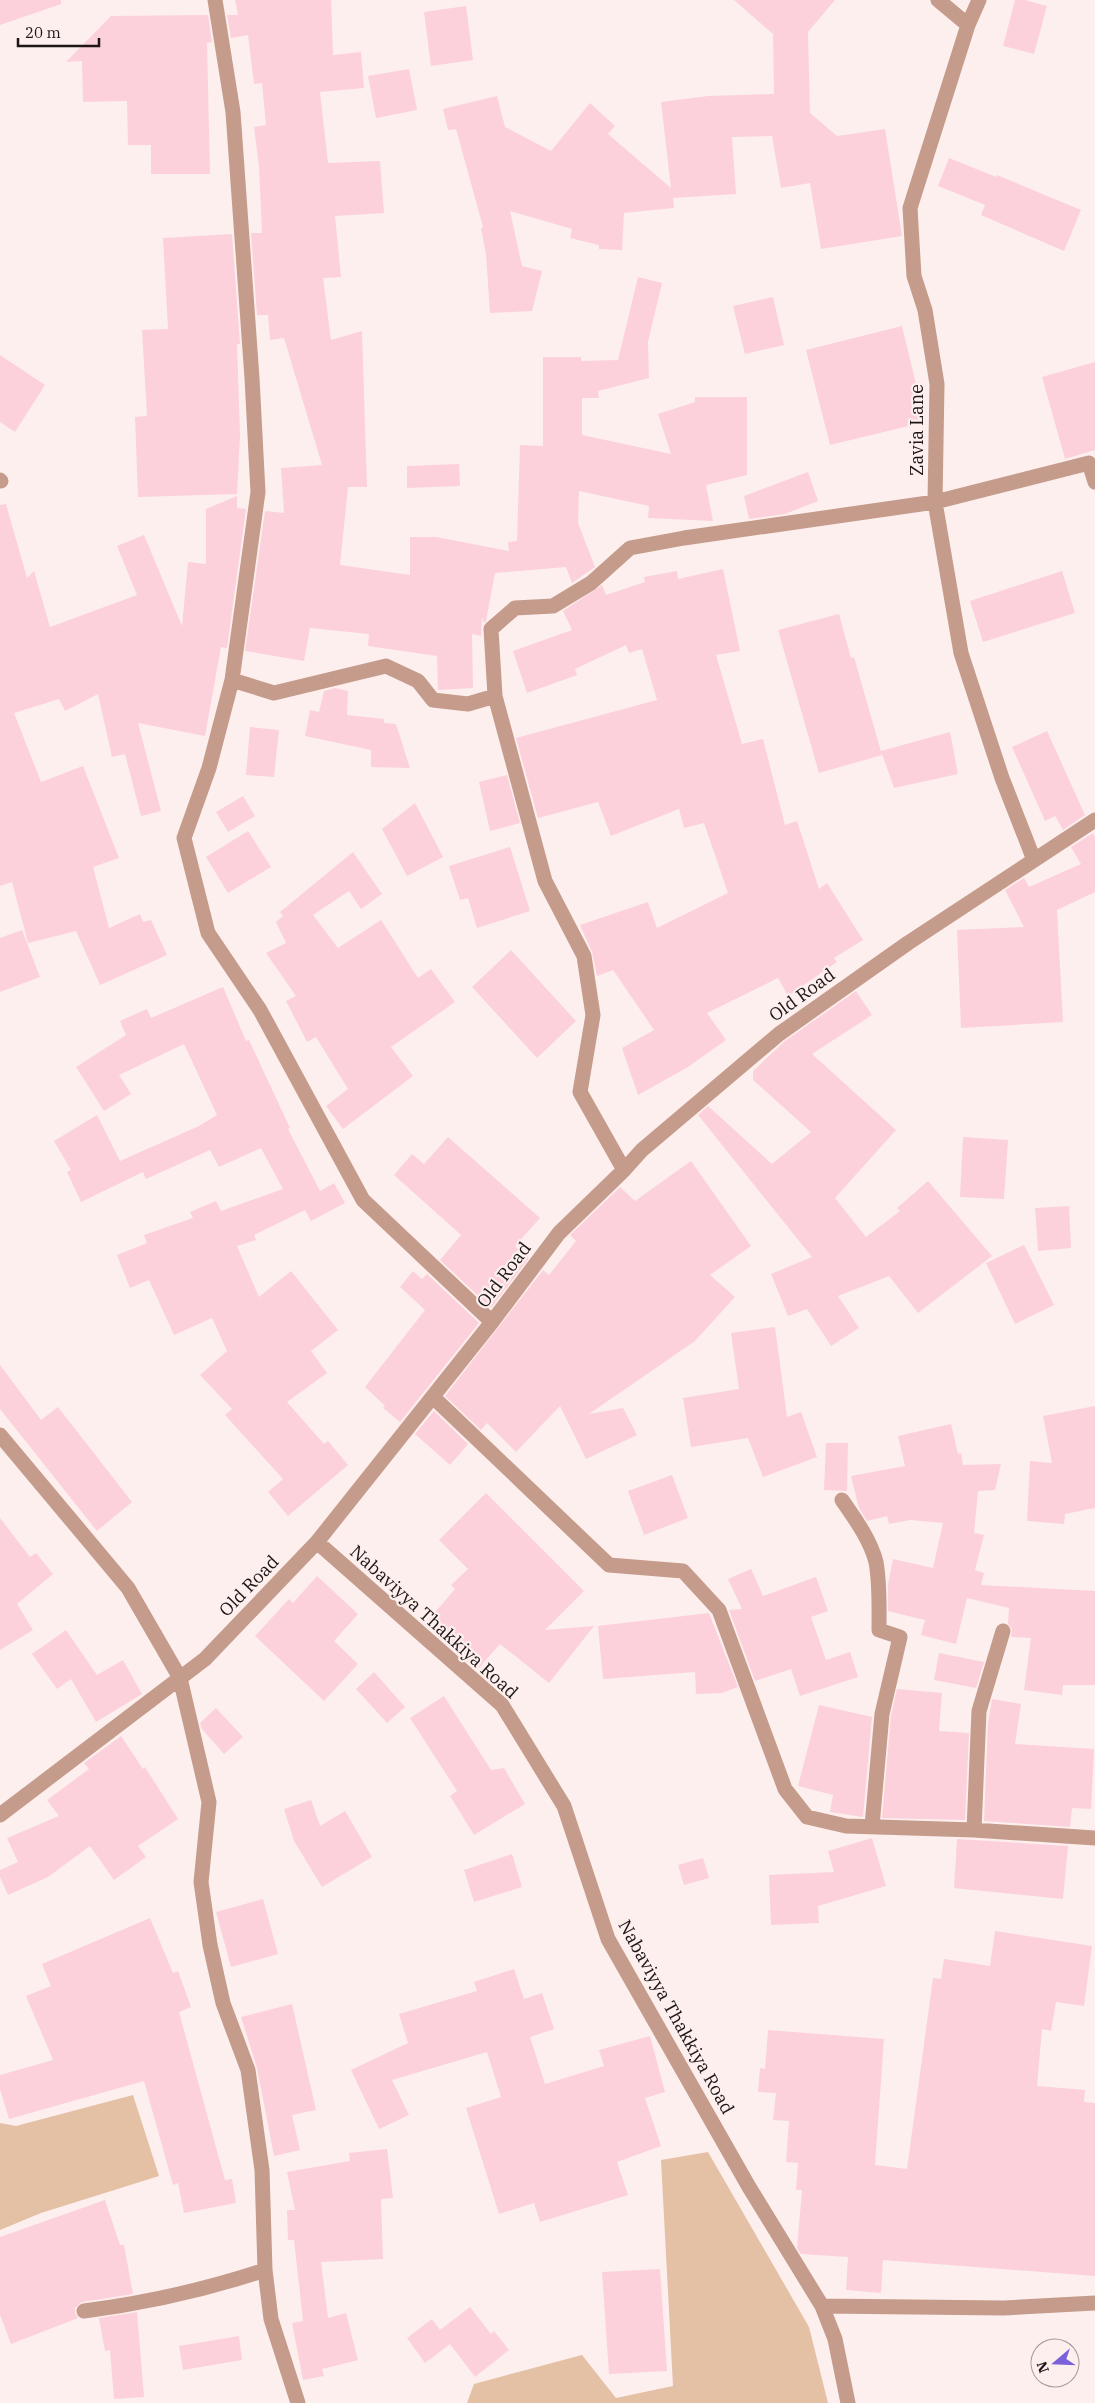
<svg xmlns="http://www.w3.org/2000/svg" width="1095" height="2403" viewBox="0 0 1095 2403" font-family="'IBM Plex Serif',serif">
<rect width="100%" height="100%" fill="#fdefee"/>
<path fill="#e4c0a5" d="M 133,2095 L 159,2176 L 41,2213 L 0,2230 L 0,2123 L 16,2126 Z
M 708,2152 L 809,2327 L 828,2403 L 467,2403 L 474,2384 L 582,2355 L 616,2398 L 673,2386 L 661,2160 Z"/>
<path fill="#fcd1db" d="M 0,0 L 61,0 L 61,4 L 0,25 Z
M 235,0 L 331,0 L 333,55 L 361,52 L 364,88 L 320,92 L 328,163 L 380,161 L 384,213 L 335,216 L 341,277 L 323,278 L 331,340 L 362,331 L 367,487 L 348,487 L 340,565 L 410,575 L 410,537 L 436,537 L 509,551 L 508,542 L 517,541 L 520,445 L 543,446 L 543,357 L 581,357 L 581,361 L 618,360 L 638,277 L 662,283 L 648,342 L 649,378 L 598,391 L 599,398 L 582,398 L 582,435 L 671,454 L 658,414 L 695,402 L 695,397 L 747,397 L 747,475 L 706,485 L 713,521 L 648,518 L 649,506 L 579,491 L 578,523 L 595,567 L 572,583 L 566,567 L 495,573 L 486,621 L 484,623 L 482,617 L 481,636 L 472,634 L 473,688 L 438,690 L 437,656 L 368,646 L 369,634 L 310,628 L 304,661 L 245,651 L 265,511 L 284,513 L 281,468 L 322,465 L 284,338 L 270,340 L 268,315 L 257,315 L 251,233 L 262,233 L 259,167 L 254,127 L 266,125 L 262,83 L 254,84 L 248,35 L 231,38 L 227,15 L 238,15 Z
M 734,0 L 835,0 L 808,32 L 810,113 L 837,136 L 885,129 L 902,236 L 821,249 L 810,183 L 781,188 L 772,136 L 732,137 L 736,194 L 673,198 L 674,208 L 624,213 L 622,250 L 599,249 L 599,245 L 570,238 L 572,229 L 510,211 L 522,266 L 542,271 L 532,311 L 490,313 L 486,254 L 481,228 L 483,227 L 456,129 L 448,130 L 443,109 L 497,96 L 505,127 L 551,151 L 590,103 L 615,126 L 608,134 L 671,188 L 661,102 L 708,96 L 774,94 L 773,34 Z
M 1015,0 L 1025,0 L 1047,6 L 1034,54 L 1003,46 Z
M 466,6 L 473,60 L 431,66 L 424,12 Z
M 208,15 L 212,42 L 207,43 L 210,174 L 151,174 L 151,145 L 128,145 L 127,101 L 83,102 L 82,61 L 66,62 L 111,16 Z
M 409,69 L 417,110 L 376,118 L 368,76 Z
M 949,158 L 996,177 L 997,175 L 1081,210 L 1064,251 L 981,215 L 985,205 L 938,186 Z
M 232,234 L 240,344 L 237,344 L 240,435 L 237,494 L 138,497 L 135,417 L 147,416 L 142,330 L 168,329 L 163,238 Z
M 773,297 L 784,345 L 745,354 L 733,306 Z
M 902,326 L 925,422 L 830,445 L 806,350 Z
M 0,355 L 45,385 L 15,432 L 0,422 Z
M 1095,362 L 1095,450 L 1065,459 L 1042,377 Z
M 459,464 L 460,486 L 407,488 L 407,466 Z
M 808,472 L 818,501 L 785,514 L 749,519 L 744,496 Z
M 237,496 L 237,508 L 246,509 L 227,648 L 221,647 L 205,736 L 138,723 L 161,811 L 141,816 L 125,754 L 112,757 L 98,694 L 65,711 L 59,699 L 14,713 L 41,782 L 83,766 L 119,858 L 93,867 L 109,928 L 140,914 L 143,922 L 151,920 L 167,955 L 100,985 L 76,931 L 28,943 L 12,882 L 0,886 L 0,505 L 6,504 L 27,578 L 34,571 L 50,627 L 137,595 L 117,546 L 144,535 L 182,626 L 188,562 L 206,564 L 206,509 Z
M 723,569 L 740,651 L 716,655 L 742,744 L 763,739 L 785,825 L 797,821 L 819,889 L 827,883 L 863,940 L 834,958 L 837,962 L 788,996 L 778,978 L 707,1013 L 726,1040 L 688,1067 L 638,1095 L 622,1048 L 654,1030 L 613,970 L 597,976 L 592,952 L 580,925 L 648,902 L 657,928 L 728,893 L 704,823 L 684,828 L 679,809 L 611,836 L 598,802 L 538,818 L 516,738 L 657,700 L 642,649 L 629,653 L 626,645 L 575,669 L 577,675 L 527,693 L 513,651 L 572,630 L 563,611 L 602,585 L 606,595 L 645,582 L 644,577 L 677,571 L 678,579 Z
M 1062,571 L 1075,613 L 983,642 L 970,601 Z
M 839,614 L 851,658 L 854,657 L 882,755 L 819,773 L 778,630 Z
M 335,688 L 348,691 L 347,715 L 384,719 L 384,723 L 396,724 L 410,768 L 371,767 L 371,750 L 305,736 L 310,710 L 319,712 L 324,691 Z
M 250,727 L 279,730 L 274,777 L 246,775 Z
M 1047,731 L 1085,815 L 1063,830 L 1055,816 L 1045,821 L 1012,747 Z
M 950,732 L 958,774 L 894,788 L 881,751 Z
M 507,775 L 520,823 L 490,831 L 479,782 Z
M 243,796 L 255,816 L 228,832 L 216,812 Z
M 415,803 L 443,857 L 407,876 L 382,829 Z
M 248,831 L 271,867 L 228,893 L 206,857 Z
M 1093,833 L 1095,837 L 1095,892 L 1057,910 L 1063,1022 L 961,1028 L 957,930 L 1024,927 L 1005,890 L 1024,878 L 1029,887 L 1081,864 L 1071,847 Z
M 510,847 L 530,911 L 477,928 L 468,898 L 460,900 L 449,866 Z
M 353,852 L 382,894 L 361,909 L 349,891 L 313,915 L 338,948 L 381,920 L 418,978 L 431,969 L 455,1002 L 391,1047 L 413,1076 L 343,1129 L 326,1106 L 348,1089 L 316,1037 L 307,1042 L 286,1001 L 296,996 L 266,953 L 286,943 L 276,922 L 283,916 L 280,912 Z
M 22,930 L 40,977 L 0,992 L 0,938 Z
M 511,950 L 576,1021 L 537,1058 L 472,987 Z
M 223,987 L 246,1041 L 249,1040 L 290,1128 L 288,1129 L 320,1191 L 334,1183 L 345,1203 L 311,1221 L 305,1210 L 254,1235 L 256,1240 L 237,1246 L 259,1297 L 291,1271 L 338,1330 L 311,1351 L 327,1373 L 287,1402 L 324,1444 L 328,1441 L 348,1465 L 288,1516 L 268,1492 L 283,1479 L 225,1415 L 232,1409 L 200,1375 L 227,1351 L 212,1318 L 174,1335 L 149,1280 L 130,1288 L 117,1255 L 147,1243 L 144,1235 L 193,1218 L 190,1212 L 216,1201 L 221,1211 L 283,1189 L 261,1148 L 219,1167 L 210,1150 L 146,1179 L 143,1172 L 81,1202 L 67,1172 L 71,1170 L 54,1141 L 97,1115 L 120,1161 L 199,1126 L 217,1115 L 184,1044 L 119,1075 L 131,1094 L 104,1111 L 76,1067 L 126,1035 L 120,1021 L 147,1009 L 151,1018 Z
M 856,991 L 872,1015 L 812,1054 L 896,1130 L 835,1198 L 866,1237 L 900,1211 L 897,1208 L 928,1181 L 992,1256 L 918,1313 L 889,1276 L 838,1296 L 859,1328 L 831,1346 L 807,1309 L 788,1316 L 771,1274 L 812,1257 L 698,1115 L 708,1106 L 772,1164 L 811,1132 L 753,1080 L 753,1071 L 785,1041 Z
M 448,1137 L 540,1218 L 515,1246 L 529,1258 L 491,1308 L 440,1260 L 461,1235 L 394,1175 L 412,1154 L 424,1164 Z
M 963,1137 L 1008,1140 L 1004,1199 L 960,1197 Z
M 691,1161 L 751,1246 L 710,1275 L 735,1297 L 695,1341 L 589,1414 L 623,1408 L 637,1435 L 586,1459 L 560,1406 L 516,1452 L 487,1423 L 481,1430 L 445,1396 L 543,1270 L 549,1275 L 576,1241 L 570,1235 L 620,1187 L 635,1201 Z
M 1069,1206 L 1071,1248 L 1038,1251 L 1035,1208 Z
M 1024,1245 L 1054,1305 L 1015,1324 L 986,1263 Z
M 413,1271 L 422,1279 L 427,1274 L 479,1323 L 400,1422 L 383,1408 L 385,1406 L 365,1387 L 425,1310 L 400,1287 Z
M 775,1327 L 787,1417 L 801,1412 L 817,1457 L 763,1477 L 748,1438 L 691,1447 L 683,1398 L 739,1389 L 731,1333 Z
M 0,1365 L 41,1420 L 58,1407 L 132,1502 L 97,1531 L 0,1409 Z
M 1095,1406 L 1095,1508 L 1065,1514 L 1064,1524 L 1027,1521 L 1030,1461 L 1052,1463 L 1043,1416 Z
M 434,1411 L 468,1444 L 450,1465 L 415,1434 Z
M 951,1424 L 958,1454 L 961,1453 L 963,1465 L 1001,1464 L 995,1490 L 978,1491 L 974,1533 L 984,1535 L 975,1570 L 984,1573 L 981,1585 L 1095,1591 L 1095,1685 L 1063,1685 L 1062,1695 L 1024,1690 L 1031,1638 L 1011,1637 L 1012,1629 L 1008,1624 L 1009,1608 L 967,1598 L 956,1644 L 921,1635 L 925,1620 L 888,1611 L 888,1584 L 893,1559 L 933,1568 L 943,1523 L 910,1520 L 889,1524 L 887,1516 L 867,1521 L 859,1508 L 851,1476 L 905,1466 L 898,1436 Z
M 826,1443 L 848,1443 L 847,1491 L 824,1490 Z
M 672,1475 L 688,1518 L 644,1535 L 628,1491 Z
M 486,1493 L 584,1591 L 545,1630 L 594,1626 L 549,1683 L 500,1644 L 477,1670 L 425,1624 L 455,1589 L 451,1585 L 468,1569 L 439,1540 Z
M 0,1518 L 30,1557 L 36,1553 L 53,1574 L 17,1604 L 33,1630 L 0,1650 Z
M 751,1569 L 763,1596 L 816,1577 L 828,1611 L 811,1617 L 826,1660 L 850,1652 L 858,1677 L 800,1696 L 791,1669 L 755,1681 L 729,1610 L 742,1609 L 728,1579 Z
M 317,1576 L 358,1614 L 334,1641 L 358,1664 L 324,1701 L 255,1636 L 289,1599 L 293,1603 Z
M 709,1613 L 738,1687 L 722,1693 L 696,1694 L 695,1672 L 603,1679 L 598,1626 Z
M 66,1630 L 97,1675 L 123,1660 L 142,1694 L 96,1722 L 71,1679 L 57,1689 L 32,1654 Z
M 939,1653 L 984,1662 L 976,1688 L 934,1680 Z
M 374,1672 L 405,1707 L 387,1723 L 356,1689 Z
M 897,1689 L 942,1693 L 939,1731 L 969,1733 L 965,1820 L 882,1818 L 891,1715 Z
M 444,1696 L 491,1770 L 504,1768 L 525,1804 L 474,1835 L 450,1796 L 457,1791 L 410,1718 Z
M 992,1699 L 1021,1704 L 1015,1744 L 1094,1749 L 1091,1809 L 1072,1808 L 1070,1827 L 984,1821 L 988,1723 Z
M 819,1705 L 872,1717 L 863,1817 L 830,1812 L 833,1795 L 798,1786 Z
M 216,1708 L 243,1737 L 224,1754 L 202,1729 L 200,1723 Z
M 121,1736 L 143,1769 L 145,1767 L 178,1819 L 138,1846 L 146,1857 L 114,1880 L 90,1846 L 48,1877 L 8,1895 L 0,1877 L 0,1870 L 18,1862 L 7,1838 L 59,1816 L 47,1800 L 89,1769 L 84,1763 Z
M 311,1800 L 320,1826 L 345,1811 L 372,1857 L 322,1887 L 294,1841 L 284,1809 Z
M 872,1838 L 886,1886 L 818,1906 L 819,1923 L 771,1925 L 769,1875 L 834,1872 L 828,1851 Z
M 957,1839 L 1068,1846 L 1063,1899 L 954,1888 Z
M 512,1854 L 522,1887 L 474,1902 L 464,1870 Z
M 703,1858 L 709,1878 L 684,1885 L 678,1865 Z
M 263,1899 L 278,1954 L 231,1967 L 216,1912 Z
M 150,1918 L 173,1973 L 178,1971 L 191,2007 L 179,2012 L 225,2180 L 232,2179 L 236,2203 L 184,2213 L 178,2183 L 173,2185 L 144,2081 L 9,2119 L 0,2089 L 0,2075 L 53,2060 L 26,1996 L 51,1986 L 42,1964 Z
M 995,1931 L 1092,1946 L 1084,2006 L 1056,2002 L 1051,2031 L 1042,2029 L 1037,2086 L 1085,2090 L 1084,2102 L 1095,2103 L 1095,2276 L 883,2260 L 881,2293 L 846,2290 L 848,2257 L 801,2254 L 797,2248 L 802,2190 L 796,2190 L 798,2163 L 786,2162 L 789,2121 L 773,2120 L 776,2093 L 758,2092 L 760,2068 L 765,2069 L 768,2030 L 884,2039 L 875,2165 L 907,2169 L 933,1978 L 941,1979 L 944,1959 L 990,1966 Z
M 514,1969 L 524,1999 L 542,1993 L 554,2029 L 530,2037 L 545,2084 L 604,2066 L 599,2050 L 650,2036 L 665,2092 L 645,2098 L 661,2146 L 617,2162 L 628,2195 L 540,2222 L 534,2203 L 499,2214 L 466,2108 L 501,2097 L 487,2052 L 392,2080 L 409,2115 L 379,2129 L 351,2070 L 408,2043 L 399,2014 L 477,1991 L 474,1982 Z
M 292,2004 L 316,2110 L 292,2115 L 300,2150 L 274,2156 L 257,2068 L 241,2017 Z
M 387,2149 L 393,2198 L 381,2199 L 383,2259 L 321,2262 L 328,2318 L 346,2313 L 358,2360 L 322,2369 L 324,2376 L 303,2380 L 292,2323 L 303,2321 L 294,2240 L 288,2240 L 287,2210 L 295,2210 L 287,2172 L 350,2161 L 349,2153 Z
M 105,2200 L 120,2245 L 124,2245 L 133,2294 L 82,2302 L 75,2308 L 75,2313 L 78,2318 L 11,2344 L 0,2315 L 0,2237 Z
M 660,2269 L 667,2371 L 609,2374 L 602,2272 Z
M 470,2307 L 491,2334 L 494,2331 L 509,2350 L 475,2377 L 450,2344 L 425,2363 L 407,2338 L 432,2319 L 440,2330 Z
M 137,2312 L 144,2397 L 114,2399 L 110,2350 L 105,2351 L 99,2318 Z
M 239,2336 L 242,2360 L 183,2370 L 179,2346 Z"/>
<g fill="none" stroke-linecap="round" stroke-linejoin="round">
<path stroke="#c59b8c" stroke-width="15" d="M 215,0 L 233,112 L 252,378 L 258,492 L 232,680 L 209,768 L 184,838 L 208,933 L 260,1010 L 363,1200 L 492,1322
M 938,0 L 968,25
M 979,0 L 968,25 L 910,208 L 914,276 L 925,310 L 937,384 L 935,502 L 961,653 L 1002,778 L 1034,860
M 0,480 L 1,481
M 232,680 L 274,693 L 386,666 L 418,681 L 433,700 L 468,704 L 495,696
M 624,1170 L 580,1092 L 593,1015 L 584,956 L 545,881 L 495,696 L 491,629 L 515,608 L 553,606 L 591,583 L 630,548 L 684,538 L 935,502 L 1089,463 L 1095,482
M 433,1397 L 609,1565 L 683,1571 L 719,1610 L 785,1789 L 807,1817 L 846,1826 L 974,1830 L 1095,1838
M 0,1435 L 128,1588 L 180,1678 L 209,1802 L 201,1882 L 210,1945 L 223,2003 L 248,2070 L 262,2170 L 265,2270 L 271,2319 L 298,2403
M 842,1500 C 855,1519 870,1539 876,1562 C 880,1584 879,1608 879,1630 L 900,1637 L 882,1714 L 872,1826
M 317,1542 L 502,1705 L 564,1806 L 608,1939 L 749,2187 L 822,2306 L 835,2339 L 848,2403
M 0,1815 L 205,1659 L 317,1542 L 492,1322 L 559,1233 L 624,1170 L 642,1150 L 779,1034 L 908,943 L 1095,820
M 974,1830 L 979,1711 L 1003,1631
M 822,2306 L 1004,2308 L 1095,2303
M 84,2311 C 146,2303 205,2290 265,2270"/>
</g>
<g text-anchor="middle" stroke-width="4.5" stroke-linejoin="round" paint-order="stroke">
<g font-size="18" fill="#1c1615" stroke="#fdefee">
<text transform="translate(917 430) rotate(-90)" y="6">Zavia Lane</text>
<text transform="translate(802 995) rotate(-36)" y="6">Old Road</text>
<text transform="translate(504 1275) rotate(-53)" y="6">Old Road</text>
<text transform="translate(249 1586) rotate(-46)" y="6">Old Road</text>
<text transform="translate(434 1622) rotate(42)" y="6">Nabaviyya Thakkiya Road</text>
<text transform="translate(676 2017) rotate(61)" y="6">Nabaviyya Thakkiya Road</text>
</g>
</g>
<g transform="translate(1055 2363) rotate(251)"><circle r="24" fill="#fdefee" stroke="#a39897"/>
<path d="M0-4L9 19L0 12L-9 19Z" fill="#7b60db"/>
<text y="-8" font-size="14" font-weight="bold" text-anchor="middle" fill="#1c1615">N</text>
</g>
<path d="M18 38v8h81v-8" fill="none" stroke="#1c1615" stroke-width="2.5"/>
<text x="25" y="38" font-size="15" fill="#1c1615" stroke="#fdefee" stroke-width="4" paint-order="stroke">20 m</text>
</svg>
